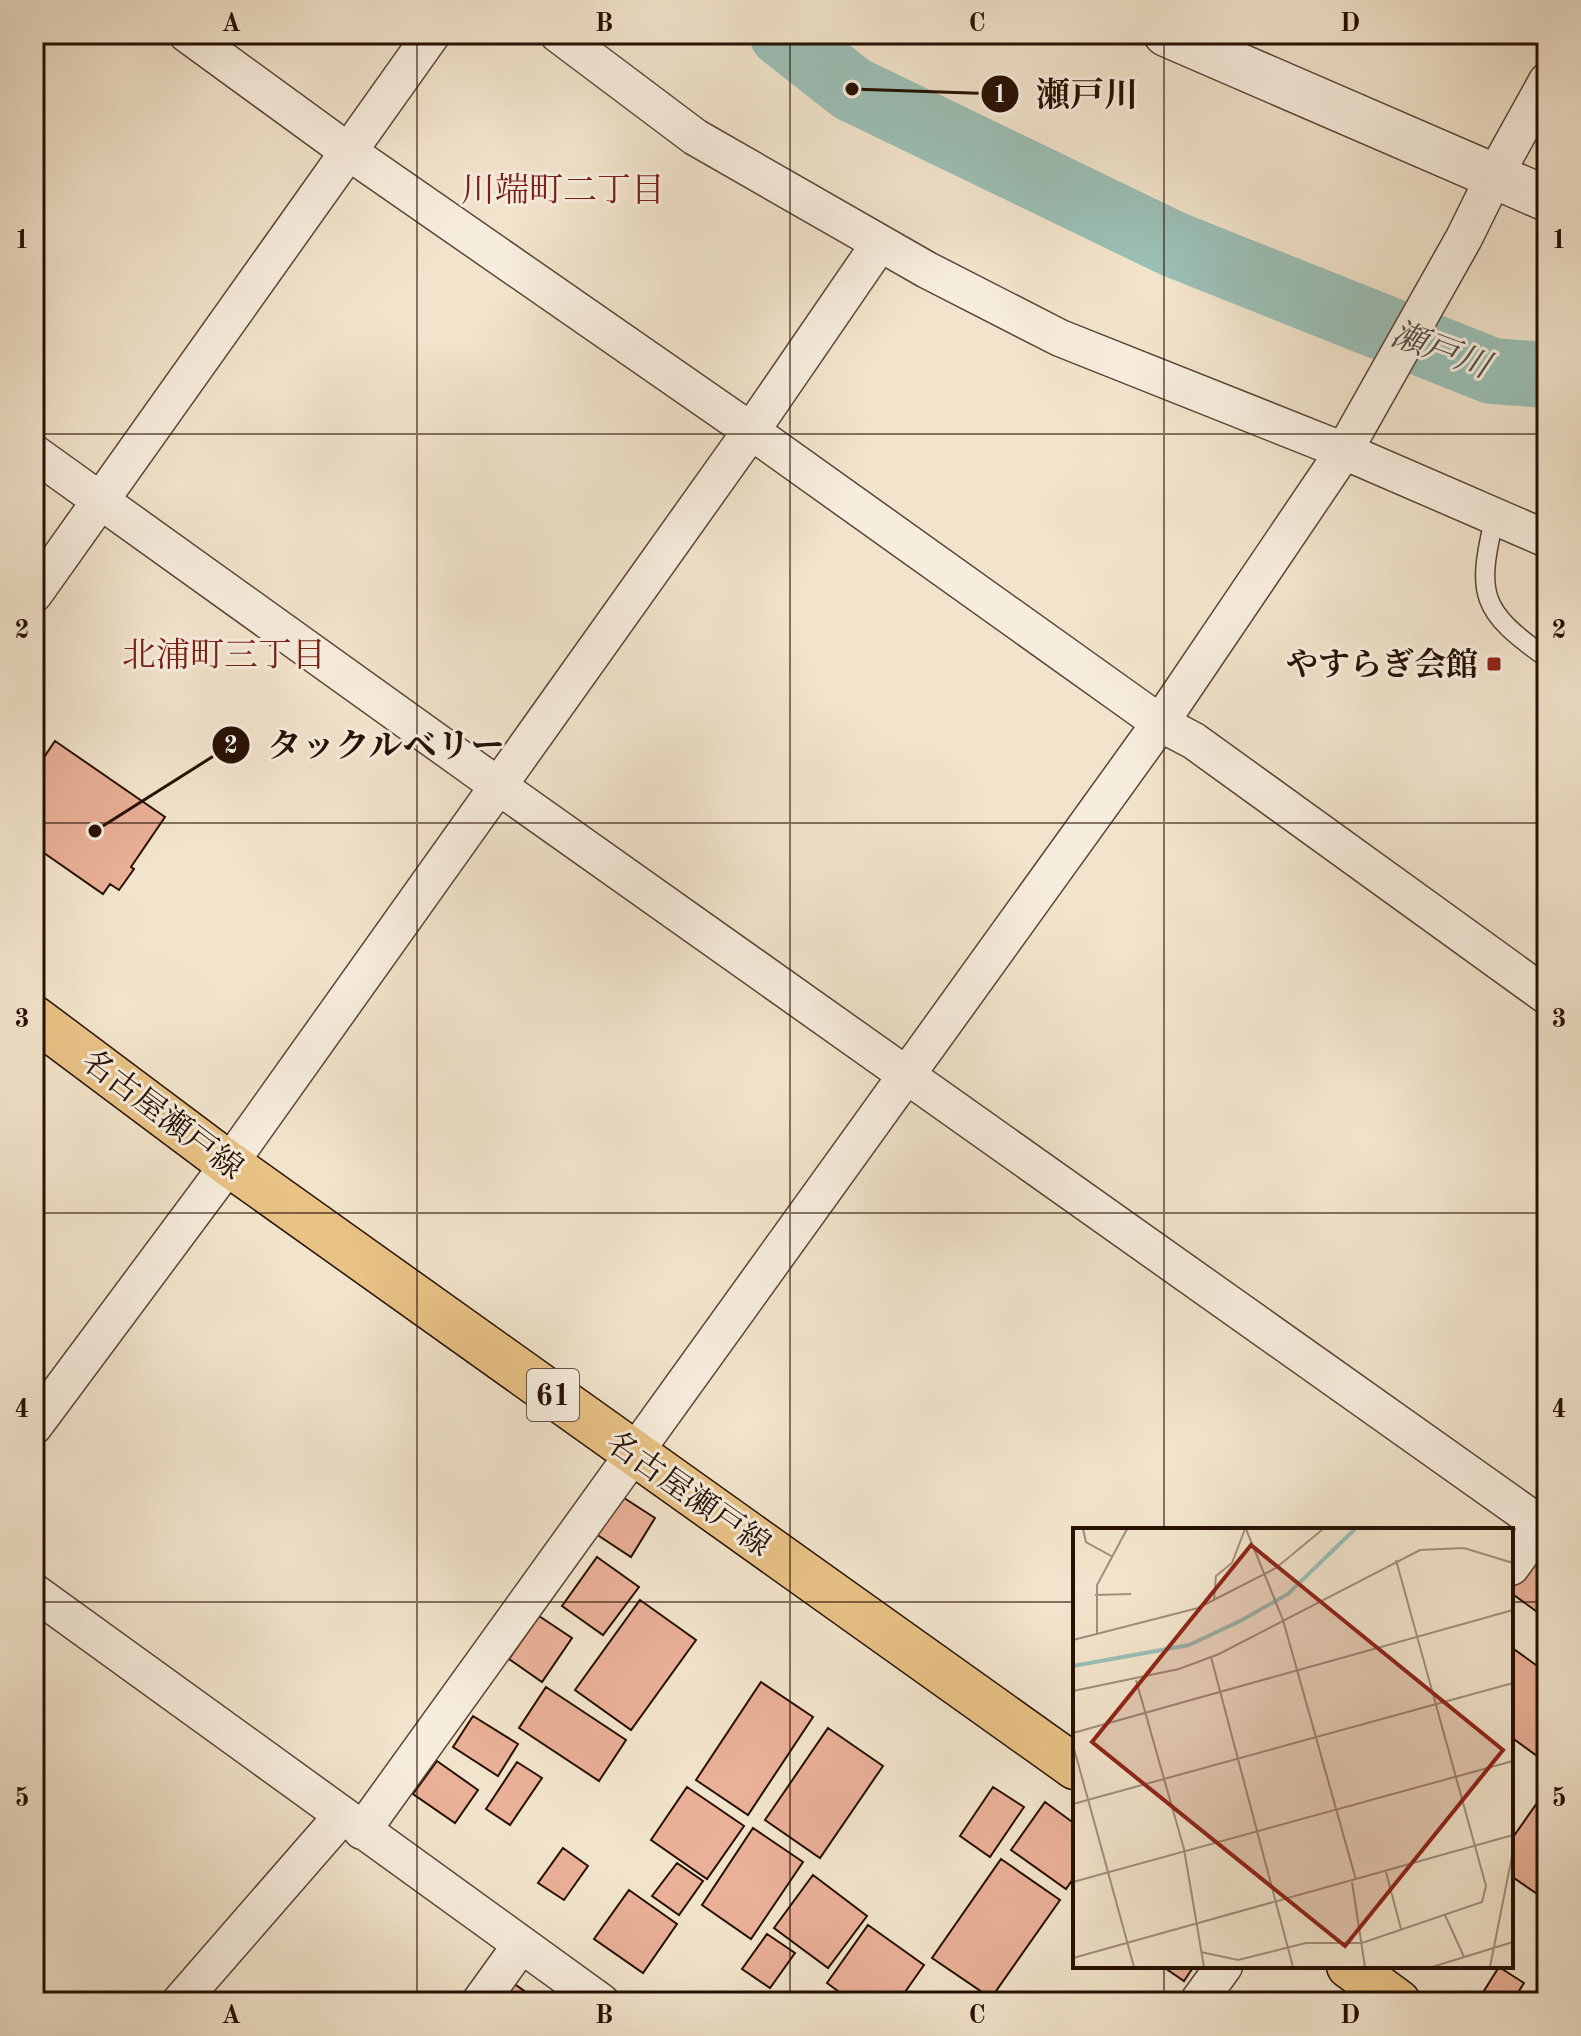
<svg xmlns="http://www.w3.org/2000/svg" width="1581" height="2036" viewBox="0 0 1581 2036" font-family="'Old Standard TT','Noto Serif JP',serif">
<rect width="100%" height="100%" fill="#f2e4cc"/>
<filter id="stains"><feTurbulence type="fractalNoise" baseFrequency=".0025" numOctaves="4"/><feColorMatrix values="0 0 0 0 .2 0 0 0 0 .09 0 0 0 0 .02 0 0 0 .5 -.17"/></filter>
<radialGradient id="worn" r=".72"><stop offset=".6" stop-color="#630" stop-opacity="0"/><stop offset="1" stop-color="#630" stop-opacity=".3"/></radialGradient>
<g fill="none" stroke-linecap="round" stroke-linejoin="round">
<path stroke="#9bbfb6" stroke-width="66" d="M 782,34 L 852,89 L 1173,244 L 1492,371 L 1547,375"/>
</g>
<path fill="#eab098" stroke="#261003" stroke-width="2" d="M 55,741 L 165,817 L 131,867 L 134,869 L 119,890 L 110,884 L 103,894 L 34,846 L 34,772 Z
M 621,1496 L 655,1518 L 631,1557 L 596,1534 Z
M 1539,1542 L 1547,1548 L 1547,1619 L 1511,1593 L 1511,1582 Z
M 597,1557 L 639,1587 L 603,1635 L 562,1606 Z
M 640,1600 L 696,1640 L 631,1730 L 575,1690 Z
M 539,1616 L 572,1638 L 542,1682 L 509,1659 Z
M 1511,1647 L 1547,1673 L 1547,1757 L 1544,1761 L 1511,1737 Z
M 761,1682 L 813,1717 L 748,1815 L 696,1780 Z
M 546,1687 L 626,1740 L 599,1781 L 519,1728 Z
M 473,1716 L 518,1744 L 498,1776 L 453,1747 Z
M 828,1728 L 883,1766 L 820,1858 L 765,1820 Z
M 437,1761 L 478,1790 L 455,1823 L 413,1794 Z
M 517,1762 L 542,1778 L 510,1825 L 486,1809 Z
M 687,1787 L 744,1826 L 707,1879 L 651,1840 Z
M 993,1787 L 1024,1807 L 990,1857 L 960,1836 Z
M 1542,1796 L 1547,1799 L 1547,1893 L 1543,1898 L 1511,1876 L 1511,1840 Z
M 1045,1802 L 1075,1824 L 1075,1876 L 1066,1889 L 1011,1850 Z
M 753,1828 L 803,1862 L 751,1939 L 702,1905 Z
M 563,1848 L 588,1866 L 564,1900 L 538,1883 Z
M 1001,1859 L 1060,1900 L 991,1998 L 932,1958 Z
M 677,1863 L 703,1881 L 679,1915 L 652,1896 Z
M 813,1875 L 867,1916 L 828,1968 L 774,1928 Z
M 629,1890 L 677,1924 L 643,1973 L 594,1939 Z
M 868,1925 L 924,1965 L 898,2002 L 853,2002 L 827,1983 Z
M 767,1934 L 795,1953 L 770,1988 L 742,1969 Z
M 1162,1966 L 1194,1966 L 1184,1981 Z
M 1499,1967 L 1524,1983 L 1512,2002 L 1477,2002 Z
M 506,1978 L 540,2002 L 489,2002 Z"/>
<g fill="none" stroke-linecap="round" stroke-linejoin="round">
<defs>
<path id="service" d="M 1495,516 C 1476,595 1480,611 1547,658"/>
<path id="minor" d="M 187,34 L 349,152 L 751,431 L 1160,723 L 1194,741 L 1547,996
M 558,34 L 695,137 L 927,270 L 1060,338 L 1344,451 L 1547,539
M 34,453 L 497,785 L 1547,1529
M 34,594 L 432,34
M 34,1426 L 229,1164 L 751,431 L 880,243
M 1511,1567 L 1547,1517
M 34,1592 L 601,2002
M 362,1831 L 1160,723 L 1344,451 L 1464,238 L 1495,175 L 1547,81
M 180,2002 L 342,1816
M 480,2002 L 521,1945
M 1198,2002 L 1224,1966"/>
<path id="tertiary" d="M 1166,34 L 1547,199"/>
<path id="primary" d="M 34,1018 L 229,1164 L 1075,1767
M 1349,1966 L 1398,2002"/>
</defs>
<use href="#service" stroke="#594535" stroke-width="21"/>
<use href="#minor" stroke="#594535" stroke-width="39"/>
<use href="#tertiary" stroke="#594535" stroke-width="47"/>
<use href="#primary" stroke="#261003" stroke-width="47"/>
<use href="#service" stroke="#f7edde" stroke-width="18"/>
<use href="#minor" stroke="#f7edde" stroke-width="36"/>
<use href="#tertiary" stroke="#f7edde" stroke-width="44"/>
<use href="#primary" stroke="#e9c286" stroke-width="44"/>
</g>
<path fill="none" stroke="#261003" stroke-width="2" stroke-opacity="0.55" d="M 417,34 L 417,2002M 790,34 L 790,2002M 1164,34 L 1164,1530M 34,434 L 1547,434M 34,823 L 1547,823M 34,1213 L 1547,1213M 34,1602 L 1075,1602M 1511,1602 L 1547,1602M 1164,1966 L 1164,2002"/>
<rect fill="#8f2418" stroke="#f7edde" stroke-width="3" x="1486" y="656" width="16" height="16" rx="4"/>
<g text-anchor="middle" stroke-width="6" stroke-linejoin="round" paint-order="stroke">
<rect fill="#f7edde" stroke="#655245" stroke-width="2" x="527" y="1369" width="52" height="52" rx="6"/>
<g font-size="30" font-weight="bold" fill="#261003">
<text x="553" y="1405">61</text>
</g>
<g font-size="32" font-weight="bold" fill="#261003" stroke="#f7edde" text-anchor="end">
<text x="1478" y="675">やすらぎ会館</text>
</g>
<g font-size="32" fill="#261003" stroke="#f7edde">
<text transform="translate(163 1114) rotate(37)" y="11">名古屋瀬戸線</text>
<text transform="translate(689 1493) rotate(35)" y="11">名古屋瀬戸線</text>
</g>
<g font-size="34" fill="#7a1f14" stroke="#f7edde">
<text x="563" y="201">川端町二丁目</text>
<text x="224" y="666">北浦町三丁目</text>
</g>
<g font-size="34" font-style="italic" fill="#4f4d42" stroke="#f7edde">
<text transform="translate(1441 349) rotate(20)" y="12">瀬戸川</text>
</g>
</g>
<g transform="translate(1073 1528)">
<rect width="440" height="440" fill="#f2e4cc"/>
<path fill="none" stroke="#9bbfb6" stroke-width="4" d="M 0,138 L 116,117 L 167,93 L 215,66 L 282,1"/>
<path fill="none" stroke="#a08f7c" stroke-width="2" d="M 10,1 L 13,14 L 40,29M 173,1 L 210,92 L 283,352M 22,67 L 58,66M 141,72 L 143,48 L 159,35 L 172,1M 24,107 L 24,57 L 54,1M 0,112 L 125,80 L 203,40 L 250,1M 138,129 L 220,439M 63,152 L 111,321 L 131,439M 0,163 L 106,141 L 146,126 L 347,22 L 391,20 L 440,35M 0,205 L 440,82M 0,217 L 35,344M 0,276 L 440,155M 35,344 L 61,439M 313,344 L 328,401M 0,354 L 440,233M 279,354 L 292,439M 372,387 L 391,429M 128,424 L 165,432 L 233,415 L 289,415 L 409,374 L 413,358 L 323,32M 0,430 L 440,307M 359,439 L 440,414M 417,439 L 440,323"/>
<path fill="#8f2418" fill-opacity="0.15" stroke="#8f2418" stroke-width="4" d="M 178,17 L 430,222 L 272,418 L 19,214 Z"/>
<rect width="440" height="440" fill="none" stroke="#261003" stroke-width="4"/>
</g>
<path fill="none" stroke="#261003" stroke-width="3" d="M852 89L1000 94M95 831L231 745"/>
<g fill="#261003" stroke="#f7edde" stroke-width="3">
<circle cx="852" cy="89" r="8"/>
<circle cx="95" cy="831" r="8"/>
<circle cx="1000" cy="94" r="20"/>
<circle cx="231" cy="745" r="20"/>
</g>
<g font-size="24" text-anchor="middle" font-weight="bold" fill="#fff">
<text x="1000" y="102">1</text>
<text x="231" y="753">2</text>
</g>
<g font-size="34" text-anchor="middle" font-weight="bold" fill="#261003" stroke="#f7edde" stroke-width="6" stroke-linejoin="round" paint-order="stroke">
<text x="1087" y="106">瀬戸川</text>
<text x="386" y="757">タックルベリー</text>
</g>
<rect width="1581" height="2036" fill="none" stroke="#f2e4cc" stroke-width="88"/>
<rect x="44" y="44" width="1493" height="1948" fill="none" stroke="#261003" stroke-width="3"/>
<g font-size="26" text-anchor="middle" font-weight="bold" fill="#261003">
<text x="231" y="31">A</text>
<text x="604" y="31">B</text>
<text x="977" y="31">C</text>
<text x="1350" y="31">D</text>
<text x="22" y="248">1</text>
<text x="1559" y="248">1</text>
<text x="22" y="638">2</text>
<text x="1559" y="638">2</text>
<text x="22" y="1027">3</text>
<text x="1559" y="1027">3</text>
<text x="22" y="1417">4</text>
<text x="1559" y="1417">4</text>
<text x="22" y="1806">5</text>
<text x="1559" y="1806">5</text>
<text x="231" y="2023">A</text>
<text x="604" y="2023">B</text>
<text x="977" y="2023">C</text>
<text x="1350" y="2023">D</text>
</g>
<rect width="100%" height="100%" filter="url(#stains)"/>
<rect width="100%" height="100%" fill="url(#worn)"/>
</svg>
